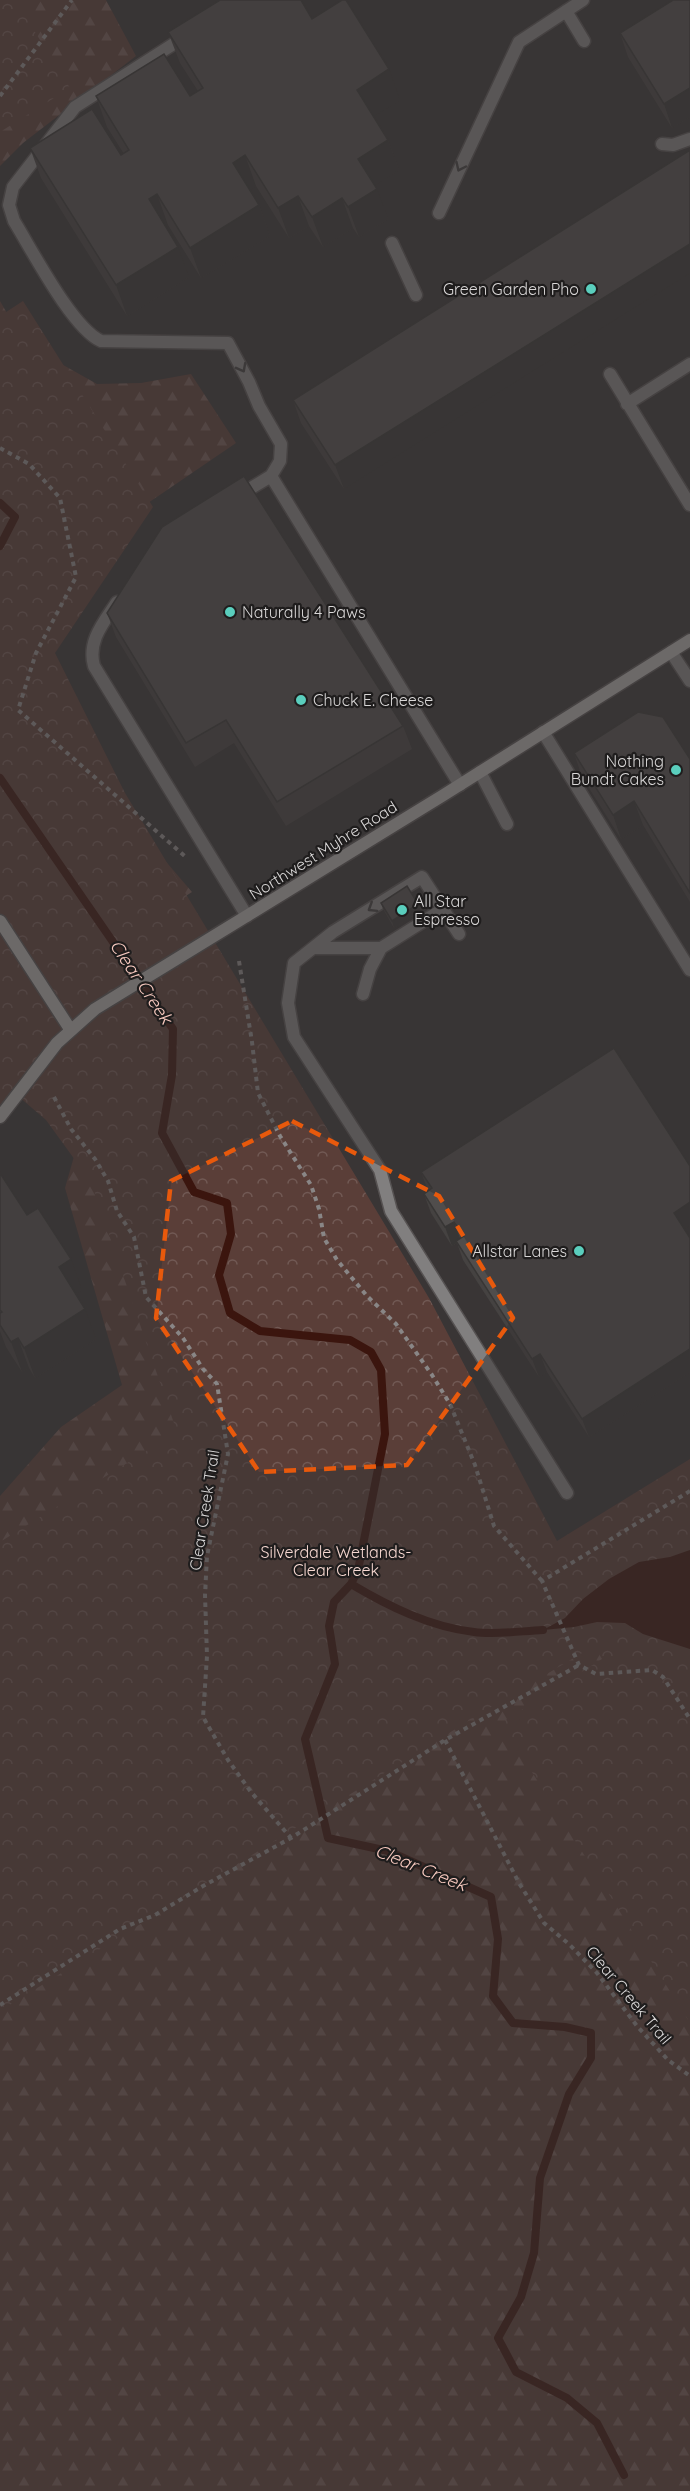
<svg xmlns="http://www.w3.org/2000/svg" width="690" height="2491" viewBox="0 0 690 2491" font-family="Quicksand,sans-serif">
<defs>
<pattern id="forest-firs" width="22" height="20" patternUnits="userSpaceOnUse" patternTransform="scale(1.5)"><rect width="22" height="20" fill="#5a3e38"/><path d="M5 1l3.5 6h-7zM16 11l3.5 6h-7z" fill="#715954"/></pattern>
<pattern id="park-crowns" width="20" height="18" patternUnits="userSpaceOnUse" patternTransform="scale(1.5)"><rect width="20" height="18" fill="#5a3e38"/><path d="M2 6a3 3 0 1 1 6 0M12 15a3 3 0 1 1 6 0" fill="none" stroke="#715954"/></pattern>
</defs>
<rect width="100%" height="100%" fill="#393535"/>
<path fill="url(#forest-firs)" d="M 0,0 L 106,0 L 136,56 L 23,143 L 0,166 Z
M 0,301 L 24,343 L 97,384 L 141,383 L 191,374 L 236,443 L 126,518 L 39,675 L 137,828 L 192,892 L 99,952 L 0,826 Z
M 89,1104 L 536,1551 L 690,1649 L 690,2491 L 0,2491 L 0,1496 L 61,1427 L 122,1385 L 65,1188 Z"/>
<path fill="url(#park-crowns)" d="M 0,0 L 15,0 L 70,88 L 0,132 Z
M 23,301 L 153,507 L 55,653 L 125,793 L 429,1298 L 557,1541 L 690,1459 L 690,2023 L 501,1723 L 602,1659 L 594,1646 L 491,1707 L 0,2011 L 0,1542 L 177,1432 L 91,1182 L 46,1120 L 18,1096 L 0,1117 L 0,316 Z"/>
<path fill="#3b150e" d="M 690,1550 L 690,1649 L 643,1634 L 625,1623 L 597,1622 L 574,1627 L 543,1630 L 565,1618 L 583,1599 L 609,1579 L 639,1562 L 670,1557 Z"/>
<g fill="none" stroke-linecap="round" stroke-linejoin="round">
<path stroke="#3b150e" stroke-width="8" d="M 0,503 L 15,517 L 0,546
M 0,778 L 173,1029 L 172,1075 L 162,1133 L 194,1192 L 227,1203 L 231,1234 L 219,1275 L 230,1313 L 260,1331 L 350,1340 L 371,1352 L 381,1370 L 385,1434 L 358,1570 L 351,1584 L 334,1602 L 329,1626 L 335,1664 L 305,1739 L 328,1838 L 388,1851 L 491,1897 L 498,1939 L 493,1996 L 513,2023 L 565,2027 L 591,2033 L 591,2058 L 569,2094 L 540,2178 L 534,2253 L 521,2297 L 498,2338 L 516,2372 L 567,2398 L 597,2423 L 624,2475
M 351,1584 C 388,1606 430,1627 474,1632 C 496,1635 521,1631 543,1630"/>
<defs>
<path id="lane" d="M 566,11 L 584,41
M 186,36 L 75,107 L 13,187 L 9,205 L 14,221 C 32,250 72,328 101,341 L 228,343 L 249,382 L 259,406 L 281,444 L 280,461 L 271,476 L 238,496
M 662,144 L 673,145 L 690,139
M 439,213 L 519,42 L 583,0
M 392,243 L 416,295
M 610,374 L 690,505
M 627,404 L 690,364
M 271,476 L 460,785
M 117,602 C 104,622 87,641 94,666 L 247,916
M 671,652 L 690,681
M 543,732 L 690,970
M 480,772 L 507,824
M 459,934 L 422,877 L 333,932 L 294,963 L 288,1003 L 294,1037 L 380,1170 L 391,1211 L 567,1493
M 314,948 L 381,948
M 363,994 L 370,969 L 381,948 L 443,909"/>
<path id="secondary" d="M 0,921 L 70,1029
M 0,1117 L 57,1043 L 95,1009 L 442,796 L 690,640"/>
</defs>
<use href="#lane" stroke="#565252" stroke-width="15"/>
<use href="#secondary" stroke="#565252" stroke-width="15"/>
<path stroke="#898686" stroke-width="4" stroke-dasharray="4.5 4.5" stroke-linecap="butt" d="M 0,96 L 72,0
M 0,448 L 29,464 L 60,498 L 76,577 L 36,653 L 18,710 L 187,858
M 239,961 L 252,1042 L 258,1093 L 280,1136 L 311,1185 L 319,1209 L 324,1238 L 337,1260 L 367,1296 L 396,1324 L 432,1375 L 450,1404 L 475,1465 L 494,1526 L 542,1581
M 54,1097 L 71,1129 L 95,1159 L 108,1181 L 117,1211 L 134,1237 L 146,1297 L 183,1338 L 203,1369 L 217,1384 L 228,1454 L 207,1556 L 205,1595 L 207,1656 L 203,1717 L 228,1760 L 251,1792 L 291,1838
M 690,1491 L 542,1581 L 579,1665 L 596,1674 L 652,1670 L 663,1677 L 690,1719
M 445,1740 L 519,1883 L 544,1923 L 570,1945 L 597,1973 L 637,2026 L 668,2060 L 690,2076
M 0,2005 L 120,1929 L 155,1915 L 203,1886 L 291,1838 L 445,1740 L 579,1665"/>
<use href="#lane" stroke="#817f7f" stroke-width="12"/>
<use href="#secondary" stroke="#aba8a7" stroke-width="12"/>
</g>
<path fill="#454241" d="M 690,0 L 690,117 L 672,128 L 628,57 L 620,33 Z
M 312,19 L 400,100 L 373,116 L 388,140 L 399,170 L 374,185 L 388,219 L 359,237 L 353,228 L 323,247 L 309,226 L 289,238 L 256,186 L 249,190 L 259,205 L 270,236 L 201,278 L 168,225 L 165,226 L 189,277 L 127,316 L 41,178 L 30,148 L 121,155 L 124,154 L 107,127 L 96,96 L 190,96 L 198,91 L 180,63 L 168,32 Z
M 690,150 L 344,489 L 301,423 L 293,400 Z
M 107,613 L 403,726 L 412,749 L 286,826 L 234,743 L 195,767 L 116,637 Z
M 574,753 L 690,759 L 690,902 L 643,825 L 621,839 L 582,777 Z
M 381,903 L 418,904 L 421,911 L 394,928 L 383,909 Z
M 690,1166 L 690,1225 L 684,1229 L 690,1238 L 690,1372 L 589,1437 L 547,1372 L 539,1377 L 463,1260 L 457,1243 L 452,1246 L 431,1213 L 424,1194 L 428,1191 L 421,1172 Z
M 0,1173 L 27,1215 L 82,1290 L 76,1293 L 96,1339 L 35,1378 L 29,1368 L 22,1372 L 6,1347 L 0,1331 Z"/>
<path fill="#383635" d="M 389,69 L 400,100 L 368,120 L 357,90 Z
M 690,88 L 690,117 L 672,128 L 664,104 Z
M 388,140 L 399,170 L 369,189 L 358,159 Z
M 245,155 L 256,186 L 244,194 L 233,163 Z
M 377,189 L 388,219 L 359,237 L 348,207 Z
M 157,194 L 168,225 L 160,230 L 149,199 Z
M 298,196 L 309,226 L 289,238 L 278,208 Z
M 342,198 L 353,228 L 323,247 L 312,217 Z
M 259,205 L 270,236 L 201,278 L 190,248 Z
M 690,244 L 690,273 L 344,489 L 335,465 Z
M 178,247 L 189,277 L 127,316 L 116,285 Z
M 634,801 L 643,825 L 621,839 L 613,815 Z
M 418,904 L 421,911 L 394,928 L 392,921 Z
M 690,1202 L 690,1225 L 680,1232 L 674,1213 Z
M 454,1222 L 461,1241 L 456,1241 L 457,1243 L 452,1246 L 445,1227 Z
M 71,1259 L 82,1290 L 70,1297 L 59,1267 Z
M 85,1309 L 96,1339 L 35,1378 L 24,1348 Z
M 18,1338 L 29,1368 L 22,1372 L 11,1342 Z
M 690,1349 L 690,1372 L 589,1437 L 582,1419 Z
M 540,1354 L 547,1372 L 539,1377 L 532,1359 Z"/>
<path fill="#504d4c" stroke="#383635" stroke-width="1.5" d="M 220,0 L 301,0 L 312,19 L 342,0 L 346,0 L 389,69 L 357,90 L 388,140 L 358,159 L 377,189 L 348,207 L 342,198 L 312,217 L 298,196 L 278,208 L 245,155 L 233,163 L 259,205 L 190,248 L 157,194 L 149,199 L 178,247 L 116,285 L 30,148 L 92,109 L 121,155 L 129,150 L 96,96 L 164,54 L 190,96 L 203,88 L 168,32 Z
M 673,0 L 690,0 L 690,88 L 664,104 L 620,33 Z
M 690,150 L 690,244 L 335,465 L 293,400 Z
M 244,476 L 403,726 L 277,802 L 226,720 L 186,743 L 107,613 L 162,527 Z
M 638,712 L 663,717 L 690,759 L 690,893 L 634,801 L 613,815 L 574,753 Z
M 407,886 L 418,904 L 392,921 L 381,903 Z
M 614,1048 L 690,1166 L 690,1202 L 674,1213 L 690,1238 L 690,1349 L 582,1419 L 540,1354 L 532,1359 L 456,1241 L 464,1236 L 454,1222 L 445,1227 L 424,1194 L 432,1188 L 421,1172 Z
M 0,1173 L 27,1215 L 38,1208 L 71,1259 L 59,1267 L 85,1309 L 24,1348 L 18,1338 L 11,1342 L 0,1325 L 0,1313 L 2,1312 L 0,1310 Z"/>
<defs><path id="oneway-chevron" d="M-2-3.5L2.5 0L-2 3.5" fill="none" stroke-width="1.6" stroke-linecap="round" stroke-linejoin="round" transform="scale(1.5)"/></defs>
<g stroke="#413f3f">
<use href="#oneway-chevron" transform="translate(460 167) rotate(115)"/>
<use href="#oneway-chevron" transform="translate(242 368) rotate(62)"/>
<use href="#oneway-chevron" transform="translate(372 908) rotate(148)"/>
</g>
<path d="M0 0H690V2491H0ZM 292,1121 L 439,1196 L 513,1318 L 407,1465 L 259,1472 L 156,1318 L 171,1181 Z" fill="#393535" fill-opacity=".55" fill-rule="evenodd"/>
<path fill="none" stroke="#e8590c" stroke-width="4.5" stroke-dasharray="12 8" stroke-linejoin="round" d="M 292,1121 L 439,1196 L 513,1318 L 407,1465 L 259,1472 L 156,1318 L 171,1181 Z"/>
<g fill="#5acebd" stroke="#1f1d1d" stroke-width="2">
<circle cx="591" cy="289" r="6"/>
<circle cx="230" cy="612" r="6"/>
<circle cx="301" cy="700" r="6"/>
<circle cx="676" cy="770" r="6"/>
<circle cx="402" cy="910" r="6"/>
<circle cx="579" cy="1251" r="6"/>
</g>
<g text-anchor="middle" stroke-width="4.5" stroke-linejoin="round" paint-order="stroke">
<g font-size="16" fill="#d9d7d7" stroke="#1f1d1d" text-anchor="end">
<text x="579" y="295">Green Garden Pho</text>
<text x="242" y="618" text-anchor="start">Naturally 4 Paws</text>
<text x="313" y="706" text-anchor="start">Chuck E. Cheese</text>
<text x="664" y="767">Nothing<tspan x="664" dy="18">Bundt Cakes</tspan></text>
<text x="414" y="907" text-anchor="start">All Star<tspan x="414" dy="18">Espresso</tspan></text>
<text x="567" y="1257">Allstar Lanes</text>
</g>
<g font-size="16" fill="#d9d7d7" stroke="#1f1d1d">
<text transform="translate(323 850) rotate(-32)" y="6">Northwest Myhre Road</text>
<text transform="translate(204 1510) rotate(-81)" y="6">Clear Creek Trail</text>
<text transform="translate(629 1995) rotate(50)" y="6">Clear Creek Trail</text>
</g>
<g font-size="16" fill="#f7d8d1" stroke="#1f1d1d">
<text x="336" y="1558">Silverdale Wetlands-<tspan x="336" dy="18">Clear Creek</tspan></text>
</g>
<g font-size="18" font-style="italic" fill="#f7c9bf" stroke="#1f1d1d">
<text transform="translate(141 982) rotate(56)" y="6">Clear Creek</text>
<text transform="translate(421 1868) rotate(22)" y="6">Clear Creek</text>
</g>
</g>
</svg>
